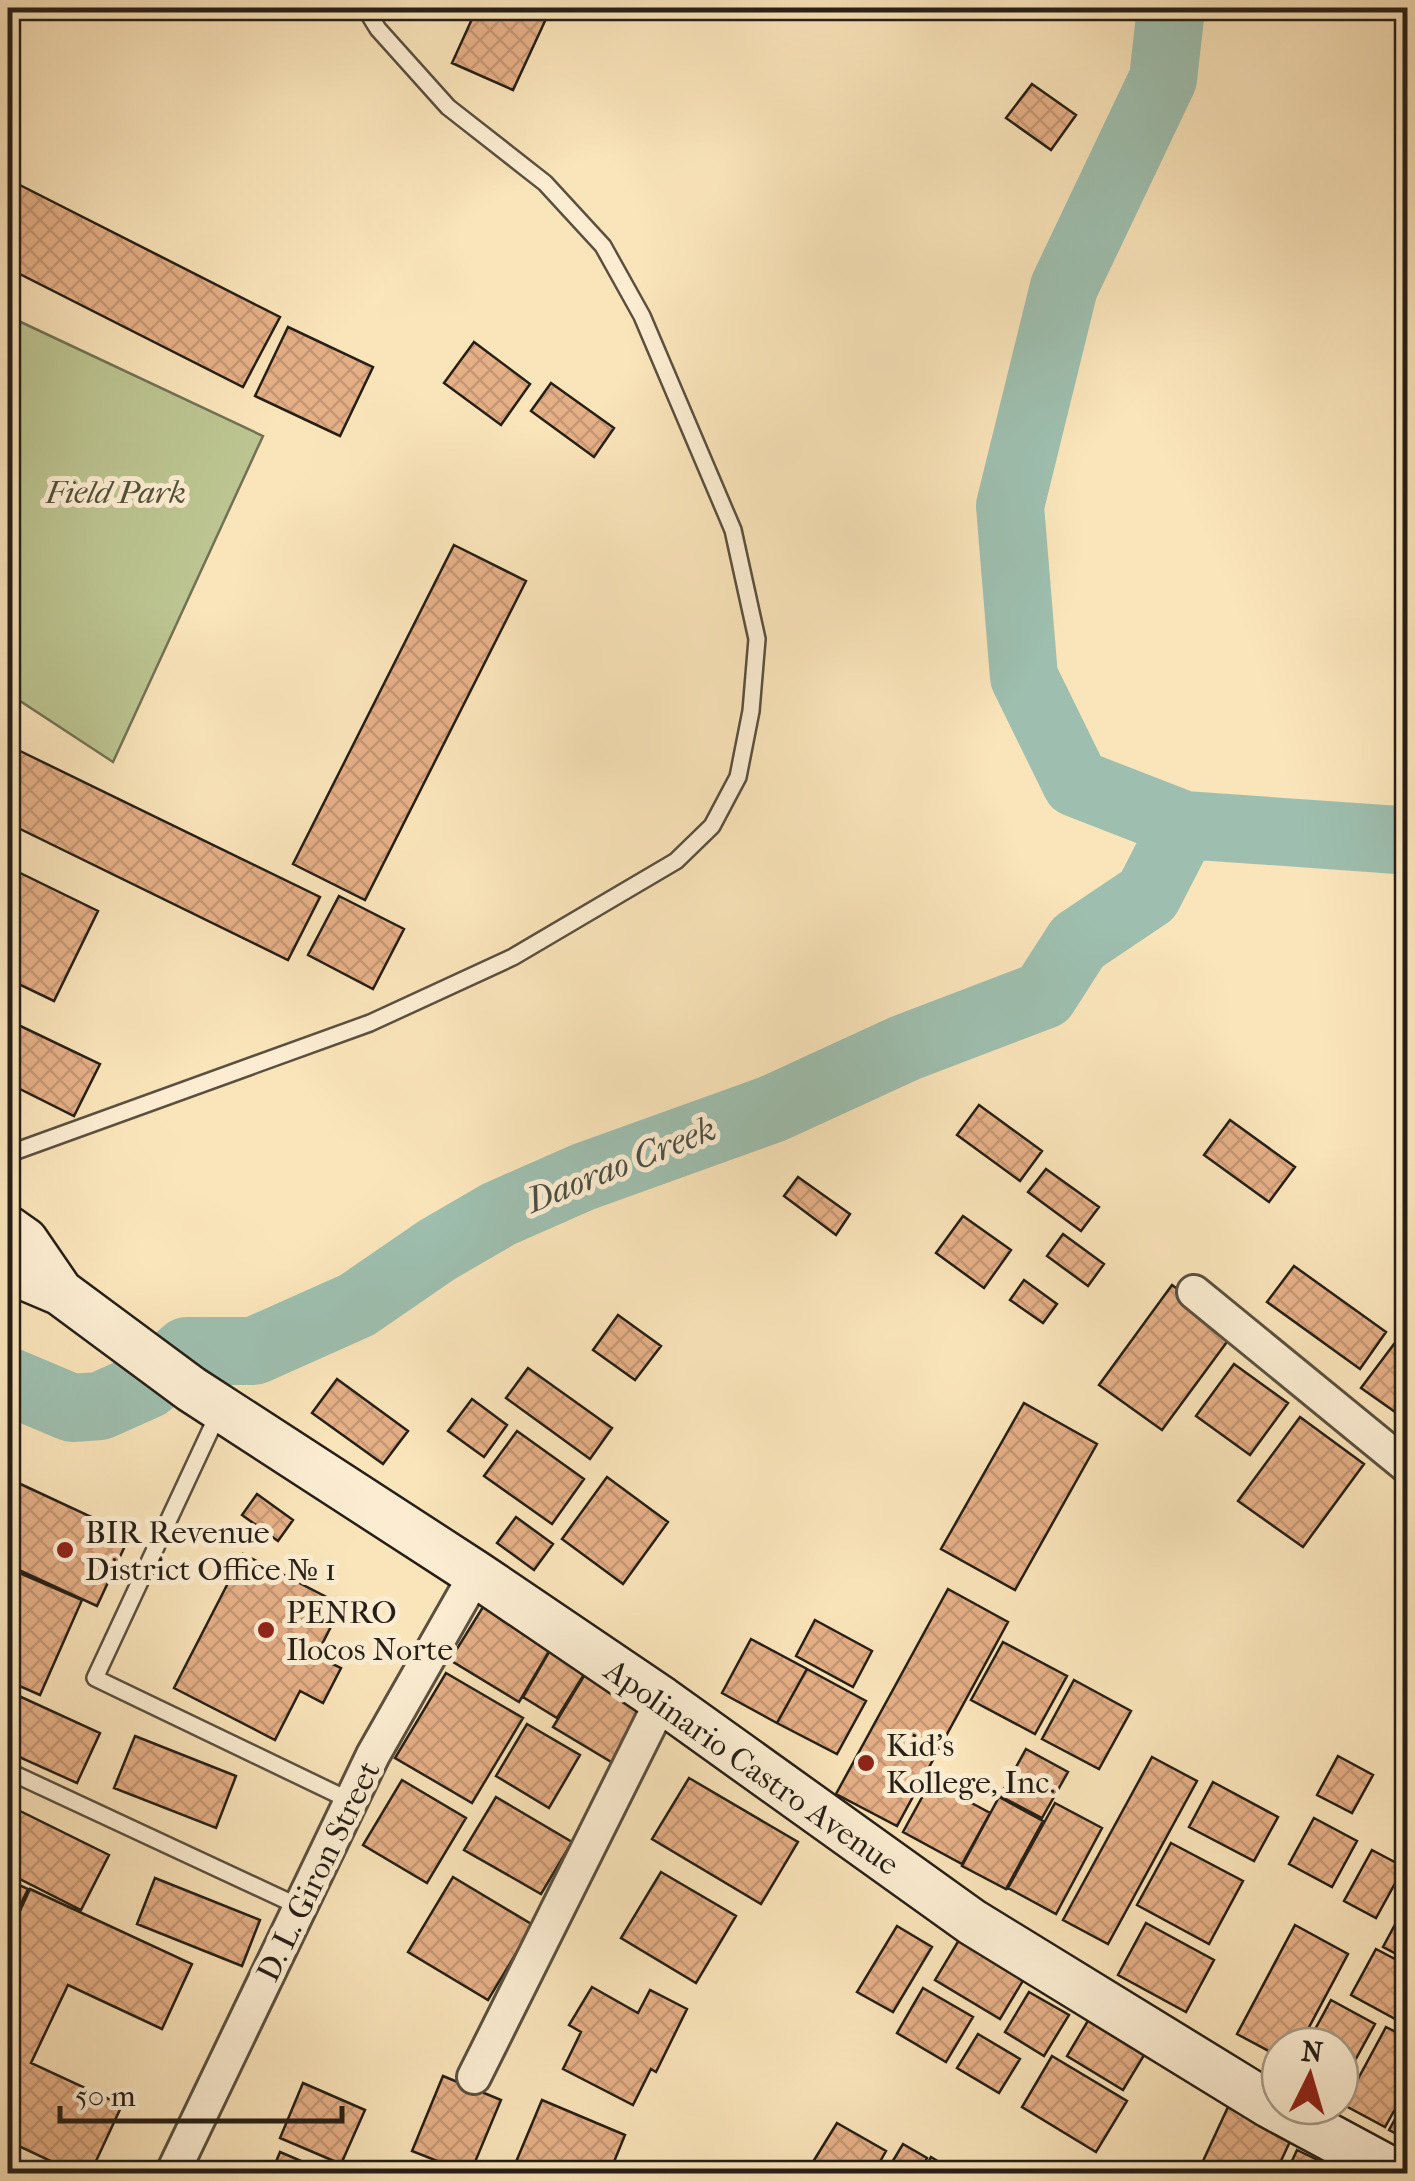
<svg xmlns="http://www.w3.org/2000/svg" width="1415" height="2181" viewBox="0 0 1415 2181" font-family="'IM FELL French Canon',serif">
<defs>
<pattern id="building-cross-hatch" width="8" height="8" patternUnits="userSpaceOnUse" patternTransform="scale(2.5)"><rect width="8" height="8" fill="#e6b087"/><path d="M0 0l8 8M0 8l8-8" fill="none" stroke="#c59774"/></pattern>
</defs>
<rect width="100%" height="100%" fill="#fae4ba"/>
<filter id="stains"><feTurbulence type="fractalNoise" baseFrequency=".002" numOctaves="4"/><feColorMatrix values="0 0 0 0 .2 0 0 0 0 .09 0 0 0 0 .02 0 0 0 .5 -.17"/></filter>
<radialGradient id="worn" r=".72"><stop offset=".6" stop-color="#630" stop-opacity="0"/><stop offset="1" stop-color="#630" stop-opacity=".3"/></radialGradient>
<path fill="#bcc591" stroke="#717254" stroke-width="2.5" d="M 8,316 L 263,436 L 113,762 L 8,693 Z"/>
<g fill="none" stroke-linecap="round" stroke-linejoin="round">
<path stroke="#9ebfaf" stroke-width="68" d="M 1171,8 L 1163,79 L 1064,287 L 1010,506 L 1024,677 L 1076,783 L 1184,825 L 1398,840 L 1408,837
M 8,1381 L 72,1408 L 100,1406 L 147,1385 L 187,1351 L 254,1351 L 357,1305 L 437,1250 L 499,1214 L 583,1177 L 772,1109 L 905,1048 L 1044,995 L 1078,942 L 1148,895 L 1184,825"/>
</g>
<path fill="url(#building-cross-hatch)" stroke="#261f16" stroke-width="2.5" d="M 477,8 L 551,8 L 513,90 L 452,63 Z
M 1032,84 L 1076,115 L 1051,150 L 1006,118 Z
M 8,179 L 280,317 L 243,387 L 8,268 Z
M 288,327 L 373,367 L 340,436 L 255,396 Z
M 474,342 L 530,384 L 501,425 L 444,383 Z
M 551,383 L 614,428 L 594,457 L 531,411 Z
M 454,545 L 526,581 L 365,900 L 293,864 Z
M 18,750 L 320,897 L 288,960 L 8,823 L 8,773 Z
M 8,867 L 98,911 L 54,1001 L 8,979 Z
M 339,896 L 404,929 L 373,989 L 308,955 Z
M 10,1021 L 100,1064 L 74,1116 L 8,1083 Z
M 979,1105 L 1042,1151 L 1020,1181 L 957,1135 Z
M 1230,1120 L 1295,1167 L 1269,1202 L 1204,1155 Z
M 1046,1169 L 1099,1207 L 1081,1231 L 1028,1192 Z
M 798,1177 L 850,1214 L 836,1235 L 784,1196 Z
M 963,1216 L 1011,1250 L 984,1288 L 936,1253 Z
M 1063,1234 L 1104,1264 L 1088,1286 L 1047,1256 Z
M 1294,1266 L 1386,1332 L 1360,1369 L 1267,1302 Z
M 1024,1280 L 1057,1304 L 1043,1323 L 1010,1300 Z
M 1172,1285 L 1235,1331 L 1162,1430 L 1099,1385 Z
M 618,1315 L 661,1346 L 635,1380 L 593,1350 Z
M 1394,1344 L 1408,1354 L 1408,1421 L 1361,1388 Z
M 1234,1364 L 1288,1403 L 1250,1455 L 1196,1416 Z
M 528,1368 L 612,1428 L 590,1459 L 506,1398 Z
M 337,1379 L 408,1431 L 383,1464 L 312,1413 Z
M 472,1399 L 507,1425 L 484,1457 L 448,1431 Z
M 1024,1403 L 1097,1444 L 1015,1590 L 941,1549 Z
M 1300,1417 L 1364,1464 L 1303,1547 L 1238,1501 Z
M 517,1431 L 584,1479 L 552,1524 L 484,1476 Z
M 607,1477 L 668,1522 L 623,1584 L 562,1539 Z
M 14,1481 L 130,1535 L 97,1606 L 8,1565 L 8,1494 Z
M 257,1494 L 293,1520 L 278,1541 L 242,1515 Z
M 516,1517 L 553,1544 L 534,1570 L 497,1543 Z
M 243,1554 L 342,1605 L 316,1656 L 341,1668 L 323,1703 L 300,1691 L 275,1740 L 174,1688 Z
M 8,1568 L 82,1600 L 40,1695 L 8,1681 Z
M 948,1589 L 1008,1622 L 897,1826 L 836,1794 Z
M 483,1607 L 551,1648 L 519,1702 L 450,1660 Z
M 815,1620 L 872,1651 L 853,1687 L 796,1656 Z
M 751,1639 L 807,1669 L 777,1723 L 722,1693 Z
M 1003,1642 L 1067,1676 L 1035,1734 L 971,1700 Z
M 552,1647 L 588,1668 L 557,1718 L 523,1697 Z
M 807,1669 L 866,1701 L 837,1754 L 777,1723 Z
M 587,1671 L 646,1707 L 613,1763 L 553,1727 Z
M 446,1673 L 523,1718 L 472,1803 L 395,1758 Z
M 1074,1680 L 1131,1711 L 1099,1769 L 1042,1739 Z
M 8,1691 L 100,1733 L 77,1783 L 8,1752 Z
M 527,1724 L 580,1755 L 549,1808 L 496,1776 Z
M 135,1736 L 236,1776 L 216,1828 L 114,1788 Z
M 1026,1749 L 1068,1772 L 1042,1818 L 1000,1796 Z
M 1338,1756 L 1373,1775 L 1352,1813 L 1317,1795 Z
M 1152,1757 L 1197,1781 L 1108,1944 L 1063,1920 Z
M 689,1778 L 798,1842 L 761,1904 L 652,1839 Z
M 402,1780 L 466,1818 L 427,1883 L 363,1845 Z
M 931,1781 L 990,1813 L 962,1864 L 903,1832 Z
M 1213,1782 L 1278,1817 L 1254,1861 L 1189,1827 Z
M 496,1797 L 572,1842 L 541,1894 L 464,1850 Z
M 999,1797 L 1043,1821 L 1006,1889 L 962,1866 Z
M 1055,1803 L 1102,1828 L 1056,1914 L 1008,1888 Z
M 10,1806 L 109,1855 L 81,1910 L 8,1873 Z
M 1314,1818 L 1357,1841 L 1332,1887 L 1289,1864 Z
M 1171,1843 L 1243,1881 L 1209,1944 L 1137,1905 Z
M 1372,1850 L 1404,1867 L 1376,1918 L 1344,1901 Z
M 661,1872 L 736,1916 L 696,1983 L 621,1938 Z
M 453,1877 L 533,1925 L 488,2000 L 408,1952 Z
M 155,1878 L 260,1920 L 242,1966 L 137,1924 Z
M 8,1880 L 28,1889 L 8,1931 Z
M 30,1889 L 192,1964 L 162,2029 L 68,1985 L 31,2063 L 122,2105 L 90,2174 L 78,2174 L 8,2141 L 8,1937 Z
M 1405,1906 L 1408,1907 L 1408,1960 L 1383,1947 Z
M 1146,1923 L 1214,1960 L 1186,2012 L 1118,1975 Z
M 1295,1925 L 1348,1954 L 1299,2046 L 1280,2046 L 1280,2057 L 1237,2034 Z
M 897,1926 L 932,1947 L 893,2012 L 857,1992 Z
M 959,1940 L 1024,1979 L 1000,2019 L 935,1980 Z
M 1376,1949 L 1408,1966 L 1408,2006 L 1399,2021 L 1351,1995 Z
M 592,1987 L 638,2013 L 650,1990 L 687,2009 L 656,2072 L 651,2069 L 633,2105 L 563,2069 L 581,2032 L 569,2025 Z
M 923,1988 L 973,2017 L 946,2062 L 897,2033 Z
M 1029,1992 L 1069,2015 L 1044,2056 L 1005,2032 Z
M 1331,2000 L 1375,2024 L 1340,2088 L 1340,2046 L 1306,2046 Z
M 1092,2014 L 1149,2047 L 1123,2090 L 1067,2056 Z
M 1386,2027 L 1408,2038 L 1408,2086 L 1385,2127 L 1344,2105 Z
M 978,2034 L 1020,2059 L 999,2093 L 957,2068 Z
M 1052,2056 L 1127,2101 L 1096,2152 L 1022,2107 Z
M 443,2076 L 501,2100 L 470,2174 L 412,2151 Z
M 303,2083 L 365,2110 L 341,2164 L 280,2138 Z
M 1408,2096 L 1408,2140 L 1389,2130 Z
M 542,2100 L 625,2135 L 609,2174 L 522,2174 L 513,2169 Z
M 1228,2107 L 1292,2137 L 1275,2174 L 1197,2174 Z
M 837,2123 L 886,2151 L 873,2174 L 814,2174 L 808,2170 Z
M 903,2144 L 927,2158 L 918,2174 L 885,2174 Z
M 1297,2150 L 1332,2167 L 1328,2174 L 1286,2174 Z
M 280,2152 L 327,2172 L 327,2174 L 271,2174 Z
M 931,2157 L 959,2174 L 922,2174 Z"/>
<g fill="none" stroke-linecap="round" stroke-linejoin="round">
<defs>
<path id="lane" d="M 8,1154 L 370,1023 L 513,957 L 676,861 L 712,826 L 738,777 L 751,711 L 757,639 L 733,530 L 642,316 L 603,246 L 545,183 L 448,107 L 378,29 L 365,8
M 219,1412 L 95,1678 L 351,1801
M 8,1771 L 300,1907"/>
<path id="street" d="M 1194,1292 L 1408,1467
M 474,2077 L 662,1700
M 172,2174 L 373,1755 L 476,1574"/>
<path id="secondary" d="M 8,1229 L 25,1241 L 60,1292
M 8,1270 L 60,1292 L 191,1389 L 476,1574 L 662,1700 L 972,1922 L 1270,2105 L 1398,2174"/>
</defs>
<use href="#lane" stroke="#5b503f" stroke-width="20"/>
<use href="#street" stroke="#5b503f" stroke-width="38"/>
<use href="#secondary" stroke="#261f16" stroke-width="50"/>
<use href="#lane" stroke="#fcedd2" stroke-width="15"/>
<use href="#street" stroke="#fcedd2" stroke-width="32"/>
<use href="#secondary" stroke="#fcedd2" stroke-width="45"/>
</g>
<g fill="#8f2418" stroke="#fcedd2" stroke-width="4">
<circle cx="65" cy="1550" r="10"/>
<circle cx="266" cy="1630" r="10"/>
<circle cx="866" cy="1763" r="10"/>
</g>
<g text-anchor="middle" stroke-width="10" stroke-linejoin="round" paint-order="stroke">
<g font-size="32" font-style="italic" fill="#53513b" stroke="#fcedd2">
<text x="116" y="503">Field Park</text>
</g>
<g font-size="32" fill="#261f16" stroke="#fcedd2" text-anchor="start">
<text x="85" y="1543">BIR Revenue<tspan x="85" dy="37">District Office № 1</tspan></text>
<text x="286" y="1623">PENRO<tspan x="286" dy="37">Ilocos Norte</tspan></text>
<text x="886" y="1756">Kid's<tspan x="886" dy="37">Kollege, Inc.</tspan></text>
</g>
<g font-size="32" fill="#261f16" stroke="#fcedd2">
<text transform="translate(752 1767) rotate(35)" y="11">Apolinario Castro Avenue</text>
<text transform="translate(318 1871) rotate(-64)" y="11">D. L. Giron Street</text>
</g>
<g font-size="35" font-style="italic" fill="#4a4f44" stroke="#fcedd2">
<text transform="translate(621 1164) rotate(-22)" y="12">Daorao Creek</text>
</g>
</g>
<rect width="1415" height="2181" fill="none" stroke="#fae4ba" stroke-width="40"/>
<rect x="10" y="10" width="1395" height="2161" fill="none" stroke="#261f16" stroke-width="5"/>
<rect x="20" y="20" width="1375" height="2141" fill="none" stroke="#261f16" stroke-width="2.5"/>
<g transform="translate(1310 2076) rotate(5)"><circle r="48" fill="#fcedd2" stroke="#a69b87" stroke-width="2.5"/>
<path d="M0-8L18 38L0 25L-18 38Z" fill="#8f2418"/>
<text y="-15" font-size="28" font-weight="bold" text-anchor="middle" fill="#261f16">N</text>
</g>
<path d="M60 2106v15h282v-15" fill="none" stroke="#261f16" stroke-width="5"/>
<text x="75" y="2106" font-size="30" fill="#261f16" stroke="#fcedd2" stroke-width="8" paint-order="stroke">50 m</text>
<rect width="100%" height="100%" filter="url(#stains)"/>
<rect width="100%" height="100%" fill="url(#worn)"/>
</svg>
